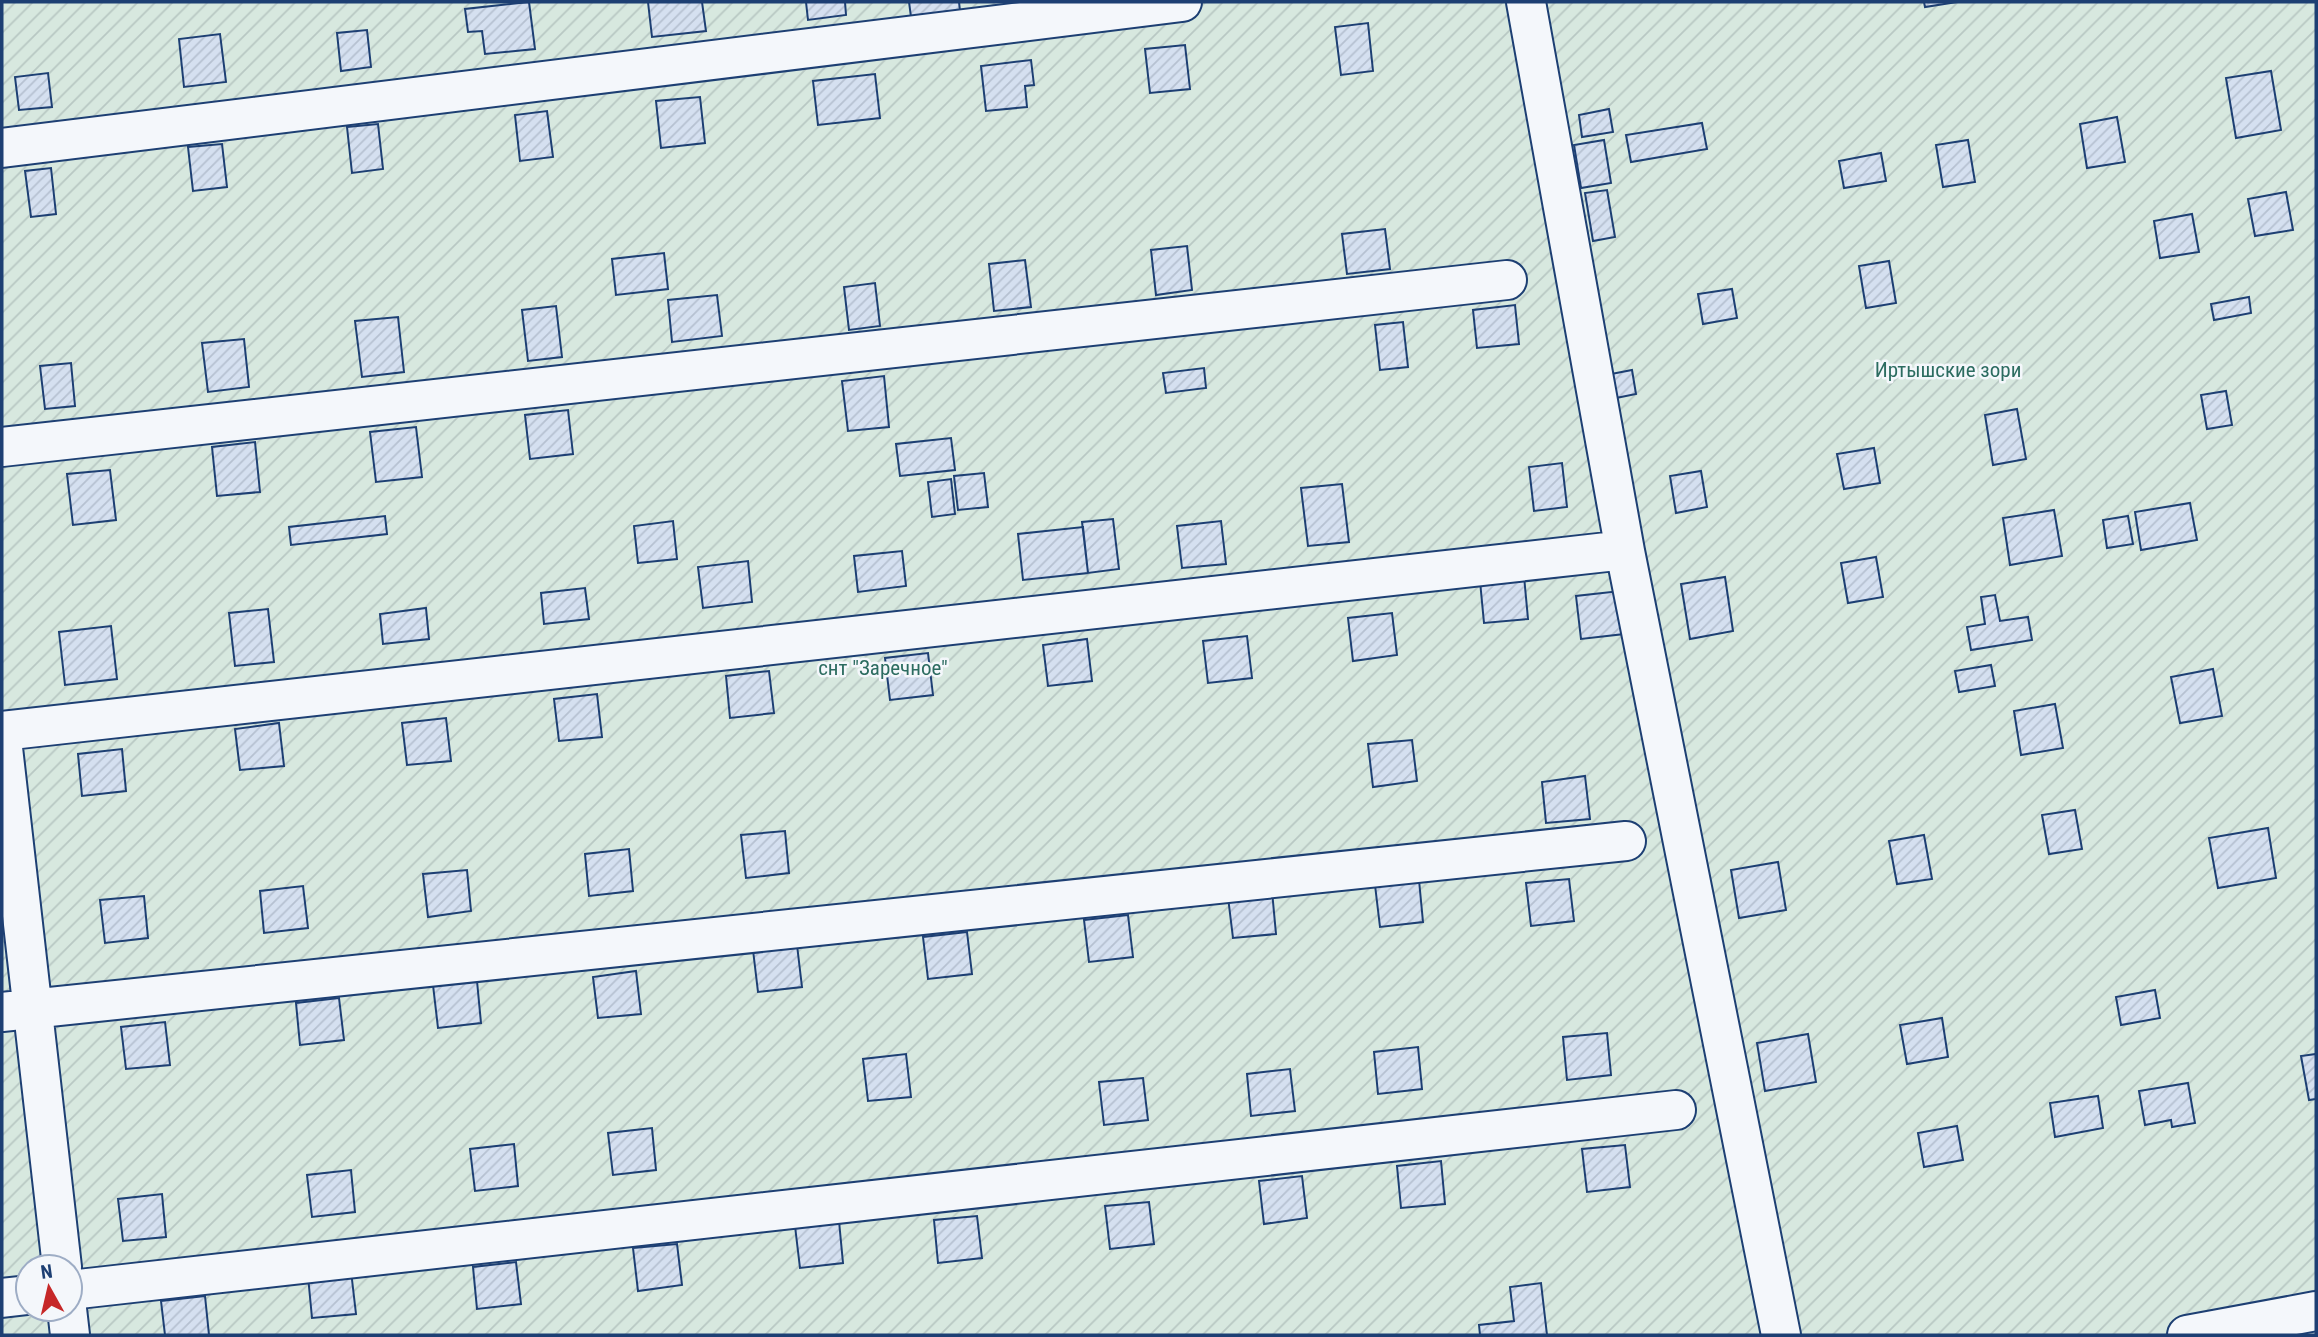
<svg xmlns="http://www.w3.org/2000/svg" width="2318" height="1337" viewBox="0 0 2318 1337" font-family="'Roboto Condensed',sans-serif">
<defs>
<pattern id="garden-furrows" width="10" height="10" patternUnits="userSpaceOnUse" patternTransform="scale(1.75)"><rect width="10" height="10" fill="#d7e8df"/><path d="M-1 1l2-2M0 10L10 0M9 11l2-2" fill="none" stroke="#b8c8c3"/></pattern>
<pattern id="building-hatch" width="6" height="6" patternUnits="userSpaceOnUse" patternTransform="scale(1.75)"><rect width="6" height="6" fill="#d5e0f0"/><path d="M-1 1l2-2M0 6l6-6M5 7l2-2" fill="none" stroke="#b6c1d1"/></pattern>
</defs>
<rect width="100%" height="100%" fill="#f4f7fb"/>
<path fill="url(#garden-furrows)" stroke="#687fa3" stroke-width="2" fill-rule="evenodd" d="M 2,2 L 2316,2 L 2316,1335 L 2,1335 ZM 28,1267 L 70,1267 L 70,1309 L 28,1309 Z"/>
<path fill="url(#building-hatch)" stroke="#1d3f73" stroke-width="2" d="M 529,2 L 535,49 L 485,54 L 482,31 L 468,32 L 465,9 Z
M 648,2 L 702,2 L 706,31 L 652,37 Z
M 806,2 L 845,2 L 846,15 L 808,20 Z
M 909,2 L 959,2 L 960,11 L 911,17 Z
M 1924,2 L 1957,2 L 1925,7 Z
M 1368,23 L 1373,71 L 1341,75 L 1335,27 Z
M 367,30 L 371,67 L 341,71 L 337,33 Z
M 220,34 L 226,82 L 184,87 L 179,39 Z
M 1185,45 L 1190,89 L 1150,93 L 1145,49 Z
M 1031,60 L 1034,85 L 1025,86 L 1027,107 L 986,111 L 981,66 Z
M 2271,71 L 2281,130 L 2236,138 L 2226,78 Z
M 48,73 L 52,107 L 19,110 L 15,77 Z
M 875,74 L 880,118 L 818,125 L 813,81 Z
M 700,97 L 705,143 L 661,148 L 656,101 Z
M 1609,109 L 1613,132 L 1582,137 L 1579,115 Z
M 547,111 L 553,157 L 520,161 L 515,115 Z
M 2117,117 L 2125,162 L 2087,168 L 2080,124 Z
M 1702,123 L 1707,149 L 1631,162 L 1626,135 Z
M 378,124 L 383,169 L 352,173 L 347,127 Z
M 1604,140 L 1611,183 L 1581,188 L 1574,145 Z
M 1968,140 L 1975,182 L 1943,187 L 1936,145 Z
M 222,144 L 227,187 L 193,191 L 188,147 Z
M 1881,153 L 1886,181 L 1844,188 L 1839,161 Z
M 51,168 L 56,214 L 31,217 L 25,171 Z
M 1607,190 L 1615,237 L 1593,241 L 1585,193 Z
M 2286,192 L 2293,230 L 2255,236 L 2248,199 Z
M 2192,214 L 2199,252 L 2160,258 L 2154,221 Z
M 1385,229 L 1390,269 L 1347,274 L 1342,234 Z
M 1187,246 L 1192,290 L 1156,295 L 1151,250 Z
M 664,253 L 668,289 L 616,295 L 612,259 Z
M 1025,260 L 1031,307 L 994,311 L 989,264 Z
M 1889,261 L 1896,303 L 1866,308 L 1859,266 Z
M 875,283 L 880,326 L 849,330 L 844,287 Z
M 1732,289 L 1737,318 L 1703,324 L 1698,294 Z
M 717,295 L 722,336 L 672,342 L 668,300 Z
M 2249,297 L 2251,313 L 2214,320 L 2211,304 Z
M 1515,305 L 1519,344 L 1477,348 L 1473,310 Z
M 556,306 L 562,357 L 528,361 L 522,310 Z
M 398,317 L 404,372 L 362,377 L 355,321 Z
M 1403,322 L 1408,367 L 1380,370 L 1375,325 Z
M 244,339 L 249,387 L 208,392 L 202,343 Z
M 71,363 L 75,406 L 45,409 L 40,366 Z
M 1204,368 L 1206,388 L 1166,393 L 1163,373 Z
M 1632,370 L 1636,394 L 1611,399 L 1606,375 Z
M 884,376 L 889,427 L 848,431 L 842,381 Z
M 2226,391 L 2232,425 L 2207,429 L 2201,395 Z
M 2017,409 L 2026,459 L 1993,465 L 1985,415 Z
M 568,410 L 573,454 L 530,459 L 525,415 Z
M 416,427 L 422,477 L 376,482 L 370,432 Z
M 951,438 L 955,470 L 900,476 L 896,444 Z
M 255,442 L 260,492 L 217,496 L 212,447 Z
M 1874,448 L 1880,483 L 1844,489 L 1837,454 Z
M 1562,463 L 1567,507 L 1534,511 L 1529,467 Z
M 110,470 L 116,520 L 73,525 L 67,474 Z
M 1701,471 L 1707,507 L 1676,513 L 1670,476 Z
M 984,473 L 988,507 L 958,510 L 954,476 Z
M 951,479 L 955,514 L 932,517 L 928,482 Z
M 1342,484 L 1349,542 L 1308,546 L 1301,488 Z
M 2190,503 L 2197,540 L 2141,550 L 2135,512 Z
M 2054,510 L 2062,556 L 2010,565 L 2003,518 Z
M 385,516 L 387,534 L 291,545 L 289,527 Z
M 2128,516 L 2133,544 L 2107,548 L 2103,520 Z
M 1113,519 L 1119,569 L 1088,573 L 1082,522 Z
M 673,521 L 677,559 L 638,563 L 634,526 Z
M 1221,521 L 1226,564 L 1182,568 L 1177,526 Z
M 1083,527 L 1088,573 L 1023,580 L 1018,534 Z
M 902,551 L 906,586 L 858,592 L 854,556 Z
M 1876,557 L 1883,597 L 1848,603 L 1841,563 Z
M 748,561 L 752,602 L 703,608 L 698,567 Z
M 1524,576 L 1528,619 L 1484,623 L 1480,581 Z
M 1725,577 L 1733,631 L 1690,639 L 1681,584 Z
M 585,588 L 589,619 L 544,624 L 541,593 Z
M 1620,591 L 1624,634 L 1581,639 L 1576,596 Z
M 1995,595 L 2000,621 L 2028,617 L 2032,640 L 1971,650 L 1967,627 L 1985,624 L 1981,597 Z
M 426,608 L 429,639 L 383,644 L 380,614 Z
M 268,609 L 274,662 L 235,666 L 229,613 Z
M 1392,613 L 1397,655 L 1353,661 L 1348,618 Z
M 111,626 L 117,679 L 65,685 L 59,632 Z
M 1247,636 L 1252,678 L 1208,683 L 1203,641 Z
M 1087,639 L 1092,681 L 1048,686 L 1043,645 Z
M 928,653 L 933,695 L 890,700 L 885,658 Z
M 1991,665 L 1995,686 L 1959,692 L 1955,671 Z
M 2213,669 L 2222,716 L 2180,723 L 2171,677 Z
M 769,671 L 774,713 L 730,718 L 726,676 Z
M 597,694 L 602,737 L 559,741 L 554,699 Z
M 2055,704 L 2063,748 L 2021,755 L 2014,711 Z
M 446,718 L 451,761 L 407,765 L 402,723 Z
M 279,723 L 284,766 L 240,770 L 235,729 Z
M 1412,740 L 1417,781 L 1373,787 L 1368,744 Z
M 122,749 L 126,791 L 82,796 L 78,754 Z
M 1585,776 L 1590,819 L 1546,823 L 1542,782 Z
M 2075,810 L 2082,849 L 2049,854 L 2042,815 Z
M 2268,828 L 2276,878 L 2218,888 L 2209,838 Z
M 785,831 L 789,873 L 746,878 L 741,835 Z
M 1924,835 L 1932,879 L 1897,884 L 1889,841 Z
M 629,849 L 633,891 L 589,896 L 585,854 Z
M 1778,862 L 1786,910 L 1739,918 L 1731,870 Z
M 467,870 L 471,911 L 428,917 L 423,874 Z
M 1569,879 L 1574,921 L 1531,926 L 1526,883 Z
M 1419,880 L 1423,922 L 1380,927 L 1375,885 Z
M 303,886 L 308,928 L 264,933 L 260,891 Z
M 1272,891 L 1276,934 L 1233,938 L 1228,897 Z
M 144,896 L 148,938 L 105,943 L 100,900 Z
M 1128,915 L 1133,957 L 1089,962 L 1084,920 Z
M 967,932 L 972,974 L 928,979 L 923,937 Z
M 797,945 L 802,987 L 758,992 L 753,950 Z
M 636,971 L 641,1014 L 598,1018 L 593,977 Z
M 477,981 L 481,1023 L 438,1028 L 433,985 Z
M 2155,990 L 2160,1018 L 2121,1025 L 2116,997 Z
M 339,998 L 344,1040 L 300,1045 L 296,1003 Z
M 1942,1018 L 1948,1057 L 1907,1064 L 1900,1025 Z
M 165,1022 L 170,1065 L 126,1069 L 121,1027 Z
M 1607,1033 L 1611,1075 L 1567,1080 L 1563,1037 Z
M 1808,1034 L 1816,1082 L 1765,1091 L 1757,1043 Z
M 1418,1047 L 1422,1089 L 1378,1094 L 1374,1052 Z
M 906,1054 L 911,1097 L 868,1101 L 863,1059 Z
M 2316,1054 L 2316,1099 L 2309,1100 L 2301,1056 Z
M 1290,1069 L 1295,1111 L 1251,1116 L 1247,1074 Z
M 1143,1078 L 1148,1120 L 1104,1125 L 1099,1082 Z
M 2188,1083 L 2195,1123 L 2172,1127 L 2171,1120 L 2145,1125 L 2139,1091 Z
M 2098,1096 L 2103,1128 L 2055,1137 L 2050,1103 Z
M 1957,1126 L 1963,1160 L 1924,1167 L 1918,1133 Z
M 652,1128 L 656,1170 L 613,1175 L 608,1133 Z
M 514,1144 L 518,1186 L 475,1191 L 470,1149 Z
M 1625,1145 L 1630,1187 L 1587,1192 L 1582,1149 Z
M 1441,1161 L 1445,1204 L 1401,1208 L 1397,1166 Z
M 351,1170 L 355,1212 L 312,1217 L 307,1175 Z
M 1302,1176 L 1307,1218 L 1264,1224 L 1259,1181 Z
M 162,1194 L 166,1237 L 123,1241 L 118,1199 Z
M 1149,1202 L 1154,1244 L 1110,1249 L 1105,1206 Z
M 977,1216 L 982,1258 L 938,1263 L 934,1220 Z
M 839,1221 L 843,1263 L 800,1268 L 795,1226 Z
M 677,1244 L 682,1285 L 638,1291 L 633,1248 Z
M 516,1262 L 521,1304 L 477,1309 L 473,1267 Z
M 351,1271 L 356,1314 L 312,1318 L 308,1276 Z
M 1541,1283 L 1547,1335 L 1480,1335 L 1479,1325 L 1514,1321 L 1510,1287 Z
M 205,1296 L 209,1335 L 165,1335 L 161,1301 Z"/>
<g fill="none" stroke-linecap="round" stroke-linejoin="round">
<defs>
<path id="minor" d="M 1526,2 L 1625,551 L 1781,1335
M 2,148 L 1182,2
M 2,447 L 1507,280
M 2,731 L 1607,552
M 2,739 L 62,1267
M 2,1012 L 1626,841
M 70,1290 L 1676,1110
M 2,1298 L 28,1295
M 67,1309 L 70,1335
M 2187,1335 L 2316,1311"/>
</defs>
<use href="#minor" stroke="#1d3f73" stroke-width="42"/>
<use href="#minor" stroke="#f4f7fb" stroke-width="38"/>
</g>
<g text-anchor="middle" stroke-width="5" stroke-linejoin="round" paint-order="stroke">
<g font-size="21" fill="#2c6c60" stroke="#f4f7fb">
<text x="1948" y="377">Иртышские зори</text>
<text x="883" y="675">снт "Заречное"</text>
</g>
</g>
<rect width="2318" height="1337" fill="none" stroke="#1d3f73" stroke-width="7"/>
<g transform="translate(49 1288) rotate(352)"><circle r="33" fill="#f4f7fb" stroke="#9eadc5" stroke-width="2"/>
<path d="M0-5L12 26L0 18L-12 26Z" fill="#c62828"/>
<text y="-10" font-size="19" font-weight="bold" text-anchor="middle" fill="#1d3f73">N</text>
</g>
</svg>
